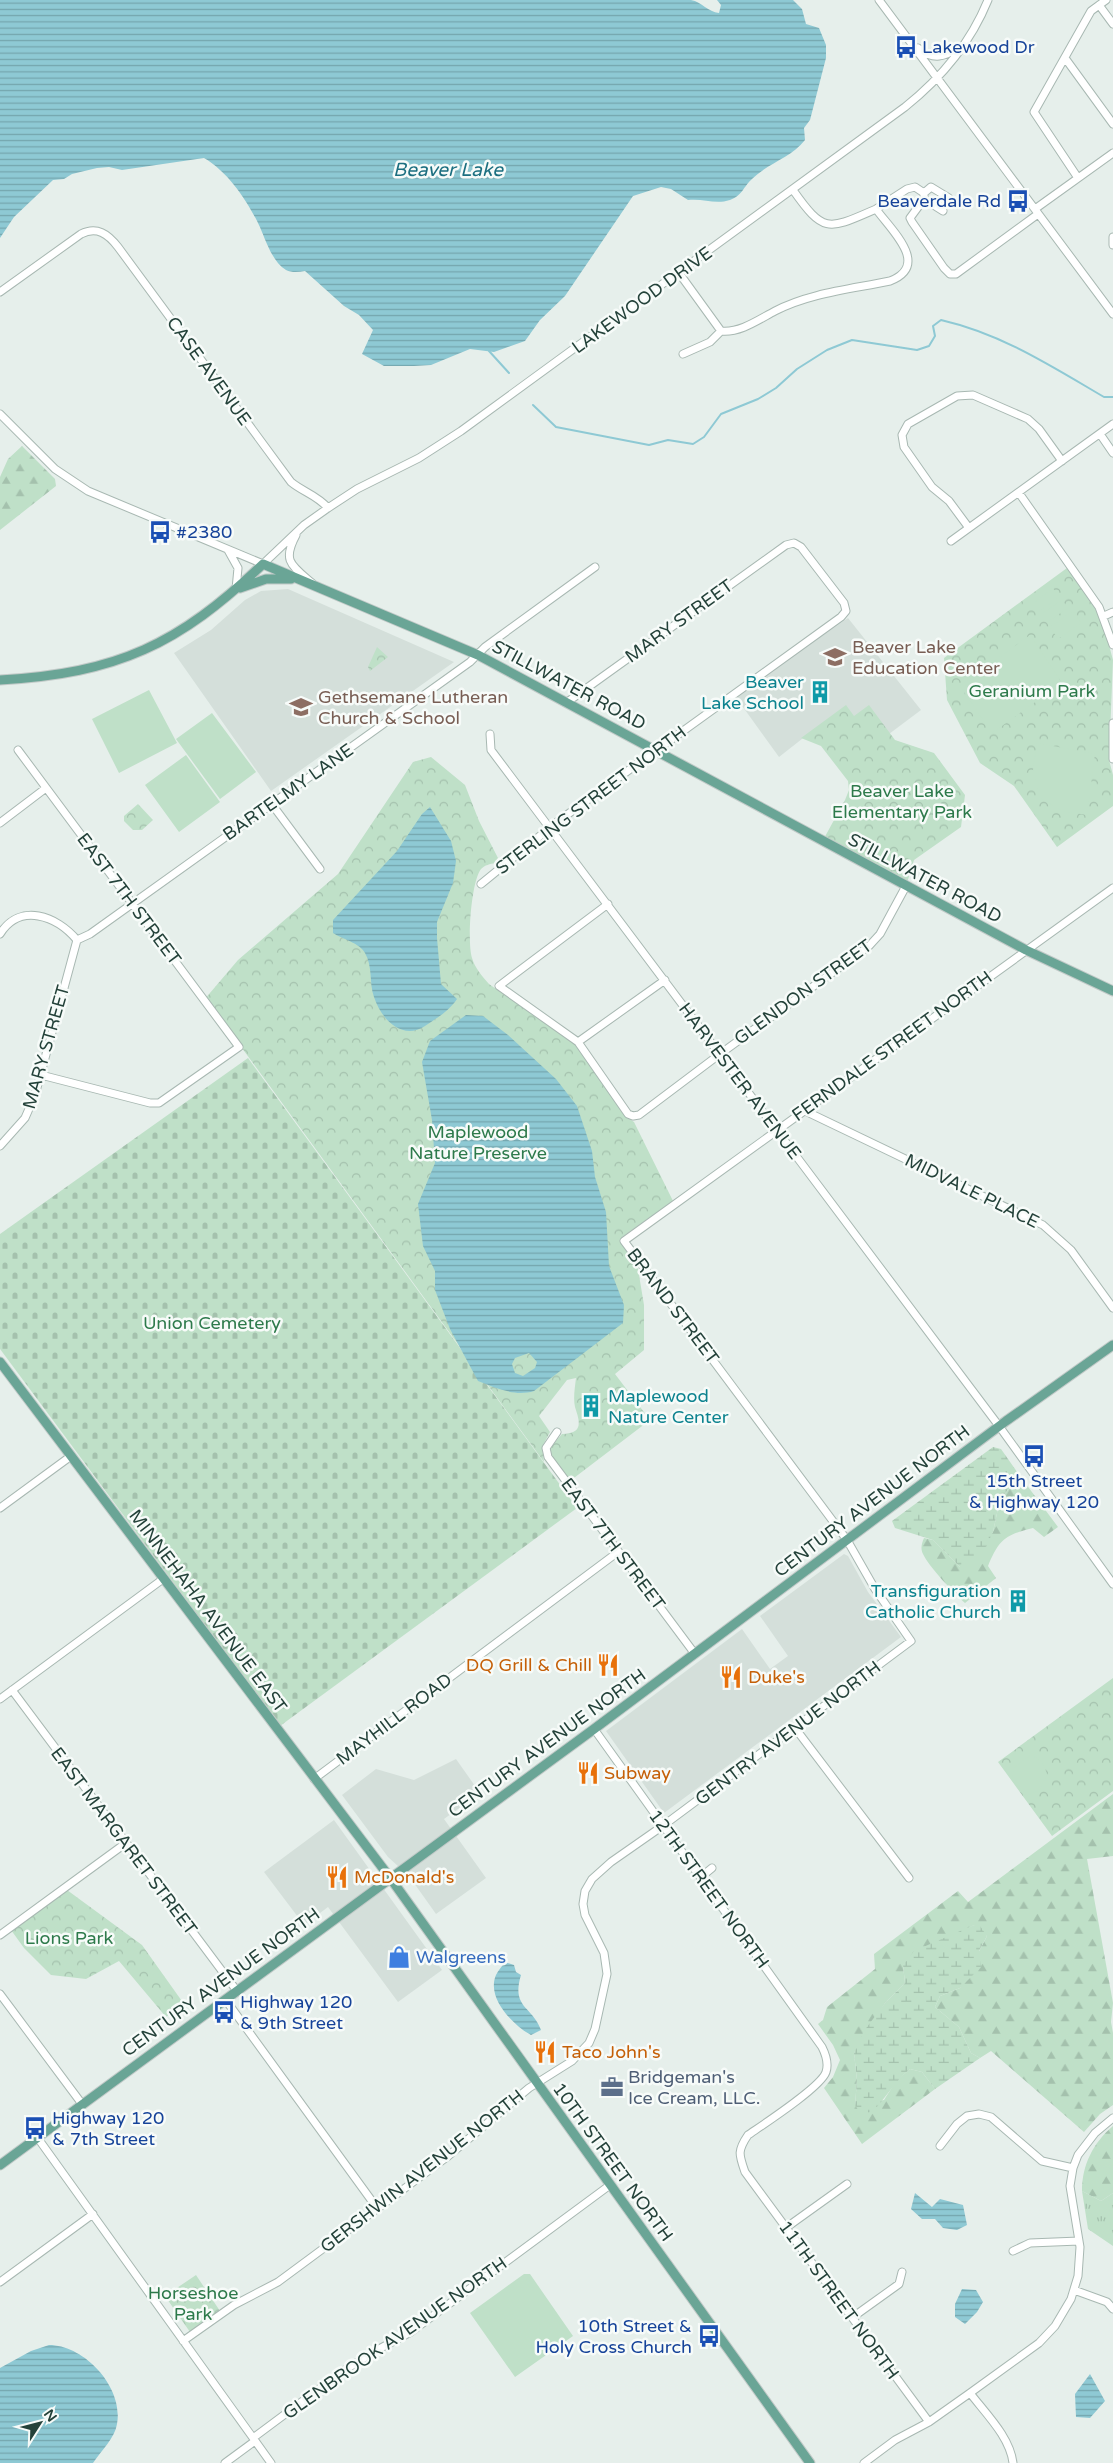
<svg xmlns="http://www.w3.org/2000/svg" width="1113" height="2463" viewBox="0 0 1113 2463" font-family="'Varela Round',sans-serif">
<defs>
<pattern id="grass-tufts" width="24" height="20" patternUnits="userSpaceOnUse" patternTransform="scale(1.25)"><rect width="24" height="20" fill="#bfe0c8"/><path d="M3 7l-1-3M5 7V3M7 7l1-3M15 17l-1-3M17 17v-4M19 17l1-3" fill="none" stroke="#a4c1ad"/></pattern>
<pattern id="forest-firs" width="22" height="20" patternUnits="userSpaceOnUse" patternTransform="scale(1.25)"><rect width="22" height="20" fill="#bfe0c8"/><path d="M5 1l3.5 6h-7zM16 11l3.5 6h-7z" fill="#a4c1ad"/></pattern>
<pattern id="wetland-marsh" width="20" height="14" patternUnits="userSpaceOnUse" patternTransform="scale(1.25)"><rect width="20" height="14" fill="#bfe0c8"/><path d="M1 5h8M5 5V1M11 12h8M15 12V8" fill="none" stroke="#a4c1ad"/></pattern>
<pattern id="cemetery-stones" width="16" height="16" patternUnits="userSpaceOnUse" patternTransform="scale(1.25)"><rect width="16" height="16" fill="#bfe0c8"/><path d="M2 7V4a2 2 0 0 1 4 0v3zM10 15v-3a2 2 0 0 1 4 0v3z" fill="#a4c1ad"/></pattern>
<pattern id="park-crowns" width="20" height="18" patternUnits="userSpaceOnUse" patternTransform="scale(1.25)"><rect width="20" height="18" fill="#bfe0c8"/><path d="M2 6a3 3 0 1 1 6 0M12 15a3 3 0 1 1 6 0" fill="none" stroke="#a4c1ad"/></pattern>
<pattern id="water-rules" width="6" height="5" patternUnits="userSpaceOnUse" patternTransform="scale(1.25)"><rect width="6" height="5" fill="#8ec9d4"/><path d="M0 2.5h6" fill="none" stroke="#74a5ad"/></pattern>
</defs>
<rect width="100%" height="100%" fill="#e6efeb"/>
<path fill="#d4dfda" d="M 288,589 L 454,662 L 271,791 L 174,653 L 211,630 L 245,600 L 261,591 Z
M 848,618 L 921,710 L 845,767 L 824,743 L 807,735 L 779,757 L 735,696 Z
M 844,1554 L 848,1556 L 868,1592 L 901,1637 L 664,1813 L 606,1731 L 742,1629 L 770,1669 L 788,1656 L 760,1616 Z
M 456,1759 L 480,1793 L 444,1819 L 486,1878 L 436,1914 L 409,1876 L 388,1857 L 342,1795 L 376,1769 L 414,1780 Z
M 334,1820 L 442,1970 L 398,2002 L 328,1907 L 304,1925 L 264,1872 Z"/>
<path fill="url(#grass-tufts)" d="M 1082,2191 L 1101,2201 L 1113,2193 L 1113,2246 L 1088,2229 Z"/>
<path fill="url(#forest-firs)" d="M 22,446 L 55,479 L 56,486 L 0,530 L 0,477 L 8,459 Z
M 1020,1476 L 1058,1527 L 1044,1537 L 1033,1528 C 1004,1535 999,1540 988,1566 L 996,1578 L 965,1603 C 954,1593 929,1567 923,1554 C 920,1548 922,1543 924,1538 L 933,1540 L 960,1567 L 993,1532 L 1000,1499 Z
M 1113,1794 L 1113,1856 L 1087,1859 L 1113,2003 L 1111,2022 L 1113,2033 L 1113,2105 L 1100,2114 L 1084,2132 L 991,2051 L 980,2058 L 971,2053 L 959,2027 L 935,2007 L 940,1996 L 960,1988 L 987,1936 L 974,1925 L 903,1965 L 905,1983 L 885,2003 L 854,2053 L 857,2080 L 855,2105 L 884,2100 L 896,2081 L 910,2069 L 922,2072 L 935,2089 L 862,2144 L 824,2088 L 833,2077 L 840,2060 L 833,2045 L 818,2024 L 823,2020 L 827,2007 L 875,1969 L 874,1954 L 958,1891 L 968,1902 Z
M 1113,2126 L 1113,2193 L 1101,2201 L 1082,2191 C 1082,2165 1093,2143 1113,2126 Z"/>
<path fill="url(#wetland-marsh)" d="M 993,1447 L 1001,1449 L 1020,1476 L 1000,1499 L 993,1532 L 982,1554 L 972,1567 L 960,1567 L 933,1540 L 895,1528 L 892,1521 Z
M 974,1925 L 980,1926 L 987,1936 L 979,1951 L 981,1967 L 960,1988 L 940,1996 L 935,2007 L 959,2027 L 971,2053 L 980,2058 L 935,2089 L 922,2072 L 910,2069 C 894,2082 886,2098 872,2112 L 860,2113 L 855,2105 L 857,2080 L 854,2053 L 864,2031 L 885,2003 L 905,1983 L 903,1965 L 914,1951 Z"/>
<path fill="url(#cemetery-stones)" d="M 248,1058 L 577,1508 L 280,1726 L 0,1349 L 0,1234 Z"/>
<path fill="url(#park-crowns)" d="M 1067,568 L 1101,616 L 1113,660 L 1109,760 L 1113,775 L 1113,806 L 1057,847 L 1014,786 L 980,763 L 947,700 L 944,658 Z
M 377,647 L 388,657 L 370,671 L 368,667 Z
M 846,705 L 854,716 L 869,705 L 895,740 L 934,753 L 965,795 L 961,827 L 914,860 L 906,886 L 822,842 L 845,800 L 849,790 L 848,781 L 821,746 L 801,738 Z
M 431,757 L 465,785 L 479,821 L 498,858 L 495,863 C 490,864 485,865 481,869 C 471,882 467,942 472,958 C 475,968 482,976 489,984 L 575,1044 L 625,1116 L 634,1122 L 673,1201 L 622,1237 L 622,1241 L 638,1269 L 644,1305 L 644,1350 L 615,1374 L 650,1420 L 570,1481 L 551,1455 L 550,1448 L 562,1434 C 585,1434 579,1420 575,1407 C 573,1398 575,1387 576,1378 L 567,1380 L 539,1416 L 550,1432 L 542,1447 L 544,1462 L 220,1018 L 204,1000 L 238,960 L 338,874 L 413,762 Z
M 138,804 L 153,820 L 142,830 L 133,830 L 124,821 L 124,816 Z
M 1113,1678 L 1113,1791 L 1052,1836 L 998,1762 Z
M 67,1890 L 142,1945 L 184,2004 L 166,2017 L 119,1961 L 86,1979 L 51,1975 L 24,1948 L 11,1930 Z
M 196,2275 L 220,2311 L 190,2332 L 165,2296 Z"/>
<path fill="#bfe0c8" d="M 1053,588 L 1059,597 L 1041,610 L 1035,602 Z
M 1062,600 L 1068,608 L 1049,621 L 1043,613 Z
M 1073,611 L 1081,623 L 1058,639 L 1050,627 Z
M 1030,635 L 1062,683 L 992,733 L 960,686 Z
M 149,690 L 177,743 L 119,773 L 92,719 Z
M 212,713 L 256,772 L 220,799 L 176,739 Z
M 1037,743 L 1095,754 L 1087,815 L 1062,811 L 1039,797 L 1033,770 Z
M 186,755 L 220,802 L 179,832 L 145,785 Z
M 1031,1755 C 1042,1760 1046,1766 1047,1777 L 1039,1790 L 1027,1796 L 1012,1776 L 1014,1768 Z
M 524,2274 L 530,2274 L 573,2336 L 515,2377 L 470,2313 Z"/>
<path fill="url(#water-rules)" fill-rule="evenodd" d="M 0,0 L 691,0 C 702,2 708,12 719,13 L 721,5 L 717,0 L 793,0 L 802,9 L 806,24 L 819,28 L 826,45 L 826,58 L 810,120 L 804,128 L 805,140 C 791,158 768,163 752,179 C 743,187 743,195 730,200 C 715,205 703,198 688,200 L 671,189 L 661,187 L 633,196 L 565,296 L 540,320 L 525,341 L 494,352 L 470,349 L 431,365 L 414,366 L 384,366 L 362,354 L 373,330 L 359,315 L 344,306 L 305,271 C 299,272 292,273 286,270 C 271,261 265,237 258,223 C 246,199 228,172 204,158 L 122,170 L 109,167 L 97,168 L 72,174 L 64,179 L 53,180 L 14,217 L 0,238 Z
M 430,807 L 451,841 L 456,861 L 453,883 L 437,922 L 437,938 L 441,984 L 457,999 C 449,1011 437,1018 425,1026 C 402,1041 381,1019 374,997 C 369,983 373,967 365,953 C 360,943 342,939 333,933 L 333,920 L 397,851 L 422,814 Z
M 466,1015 L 483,1016 L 508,1035 L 556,1079 L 577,1106 L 592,1151 L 595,1177 L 606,1212 L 609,1266 L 624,1305 L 623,1323 L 534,1391 C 515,1397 496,1388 478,1381 L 450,1329 L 435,1290 L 435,1271 L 423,1246 L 418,1204 L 435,1163 L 432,1120 L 422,1062 L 430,1041 ZM 529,1353 L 537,1362 L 535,1368 L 523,1376 L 515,1373 L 512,1364 L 515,1358 Z
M 505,1962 L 514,1965 L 516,1972 L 521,1975 C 511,2008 532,2006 541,2030 L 531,2035 C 513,2025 486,1998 496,1975 C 498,1971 502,1966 505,1962 Z
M 915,2193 L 932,2207 L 940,2199 L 963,2205 L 967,2225 L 957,2230 L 943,2228 L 935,2219 L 922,2219 L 911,2209 Z
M 962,2289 L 976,2290 L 983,2302 L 977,2312 L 965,2324 L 955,2317 L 955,2304 Z
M 49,2345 C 84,2345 124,2387 117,2424 C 115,2438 101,2451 93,2463 L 0,2463 L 0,2368 L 31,2351 Z
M 1090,2374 L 1105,2401 L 1090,2418 L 1076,2417 L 1075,2394 Z"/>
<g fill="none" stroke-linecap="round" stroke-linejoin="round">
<path stroke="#8ec9d4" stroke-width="2" d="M 489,351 L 509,373
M 533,405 L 556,427 L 649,445 L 668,440 L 693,444 L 704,437 L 721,414 L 758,399 L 776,388 L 797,369 L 827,350 L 852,340 L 917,350 L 929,346 L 935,336 L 933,326 L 941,320 C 1002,334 1051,366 1104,397 L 1113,397"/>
<defs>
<path id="minor" d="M 879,0 L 1113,314
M 1099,5 L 1113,24
M 918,48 C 934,61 944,57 960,47
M 1065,58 L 1113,124
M 1078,178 L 1034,112 L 1091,11 L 1106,0
M 924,193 L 931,187 L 949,198
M 924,199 L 943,211
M 876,209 L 907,189 L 915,187 L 924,193 L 924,199 L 910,218 L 912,222 L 944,268 L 950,274 L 956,274 L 1038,214
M 1035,209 L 1113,153
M 1113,237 L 1113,245
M 679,273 L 721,331 C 740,333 758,320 775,311 C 809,293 852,289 890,281 C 931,265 891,230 876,209 C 828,230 824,234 793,190
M 0,292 L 81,234 C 97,226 108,234 118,247 L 291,482 C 303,492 317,495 328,508
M 683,354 L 710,342 L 721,331
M 0,414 L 55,469 L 88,491 L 263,564 L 304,525 L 328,508 L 357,489 L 419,458 L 461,431 L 905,107 C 940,79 971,42 988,0
M 1100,434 L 1113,453
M 1019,493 L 1099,607 L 1113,645
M 969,528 L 949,501 L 932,487 L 904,447 L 902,435 L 908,424 L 957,396 L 973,395 L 1028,419 L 1039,429 L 1062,461
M 296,535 C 282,561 291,565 312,583
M 951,541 L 1113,424
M 228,550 L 238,568 L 236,589
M 1104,616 L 1113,612
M 1113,723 L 1113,759
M 490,734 L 491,750 L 999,1426 L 1113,1584
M 18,750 L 239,1047 L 159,1103 L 150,1103 L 41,1075
M 271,803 L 320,869
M 0,823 L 46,788
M 481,884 L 557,822 L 841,617 L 846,611 L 844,603 L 801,547 L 794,543 L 786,545 L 566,703
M 608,904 L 499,986 L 578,1042 L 628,1114 L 633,1116 L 639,1115 L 720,1054 L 869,946 L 880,934 L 906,886
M 0,934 C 20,902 57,916 77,940
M 77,940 L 90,934 L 470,662 L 485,647 L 595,567
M 578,1042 L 665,980
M 803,1110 L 1043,1225 L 1071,1250 L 1113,1308
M 0,1146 L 25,1118 L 35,1095 L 77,940
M 557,1432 L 546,1448 L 548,1457 L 695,1654
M 0,1508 L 71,1456
M 12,1690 L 237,1991
M 0,1699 L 163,1579
M 795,1728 L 909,1878
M 594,1729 L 822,2047 C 826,2055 829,2063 826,2072 C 821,2087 764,2124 748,2135 C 737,2151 739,2155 745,2172 L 929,2422
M 314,1779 L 618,1552
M 701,1877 L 712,1868
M 0,1935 L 126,1843
M 0,1994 L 82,2104
M 225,1999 L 377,2208
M 37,2137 L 271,2463
M 940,2146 L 957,2124 L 967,2116 L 979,2114 L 991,2117 L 1042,2161 L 1073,2168
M 787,2227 L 847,2184
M 1013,2251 L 1030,2243 L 1079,2241
M 0,2282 L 93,2214
M 1074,2290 L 1107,2302 L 1113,2309
M 853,2317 L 899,2284 L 902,2272
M 183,2341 L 234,2305 L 278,2282 L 447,2157 L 529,2088 L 572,2061 L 589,2043 L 595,2029 L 607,1974 L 604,1953 L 585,1915 L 583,1904 L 585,1891 L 592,1879 L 611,1862 L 664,1825 L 911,1641 L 875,1589 L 847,1540 L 624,1241 L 1113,888
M 970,2393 C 986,2414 1010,2437 1013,2463
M 253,2438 L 343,2371 L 377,2350 L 411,2332 L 610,2185
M 225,2463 L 255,2441
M 864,2463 L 895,2440 L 929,2422 L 970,2393 L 1039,2343 L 1055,2326 L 1071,2299 L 1078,2276 L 1080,2247 L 1070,2186 L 1073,2168 L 1078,2155 L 1095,2133 L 1113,2118"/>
<path id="major" d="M 240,588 L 266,579 L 291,579
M 0,680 C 118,673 178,645 263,564 L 478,655 L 1026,950 L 1113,991
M 0,1362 L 391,1879 L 810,2463
M 0,2165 L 594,1729 L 1006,1421 L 1113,1345"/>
</defs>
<use href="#minor" stroke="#a8b8b2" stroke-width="9"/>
<use href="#major" stroke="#c2cac8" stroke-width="11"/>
<use href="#minor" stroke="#fff" stroke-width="7"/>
<use href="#major" stroke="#6aa596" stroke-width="9"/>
</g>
<defs>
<symbol id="bus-bare" viewBox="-9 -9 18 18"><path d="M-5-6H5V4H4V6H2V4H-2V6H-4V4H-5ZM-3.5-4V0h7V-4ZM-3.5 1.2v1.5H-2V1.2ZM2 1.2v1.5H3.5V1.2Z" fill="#1a4fb4" stroke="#f7fbf9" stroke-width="2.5" paint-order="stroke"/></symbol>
<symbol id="school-bare" viewBox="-9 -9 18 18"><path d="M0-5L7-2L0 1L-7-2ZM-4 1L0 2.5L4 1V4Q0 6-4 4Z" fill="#8d6e63" stroke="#f7fbf9" stroke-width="2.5" paint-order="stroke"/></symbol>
<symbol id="building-bare" viewBox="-9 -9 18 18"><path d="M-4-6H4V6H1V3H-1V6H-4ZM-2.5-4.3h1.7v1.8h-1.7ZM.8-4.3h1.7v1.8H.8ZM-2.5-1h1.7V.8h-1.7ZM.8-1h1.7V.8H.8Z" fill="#0f9aa8" stroke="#f7fbf9" stroke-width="2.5" paint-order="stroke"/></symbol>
<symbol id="restaurant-bare" viewBox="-9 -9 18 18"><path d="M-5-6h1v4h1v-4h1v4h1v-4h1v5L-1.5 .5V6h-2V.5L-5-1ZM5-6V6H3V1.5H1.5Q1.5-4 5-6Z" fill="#e8710a" stroke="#f7fbf9" stroke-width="2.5" paint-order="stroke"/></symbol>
<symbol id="shop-bare" viewBox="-9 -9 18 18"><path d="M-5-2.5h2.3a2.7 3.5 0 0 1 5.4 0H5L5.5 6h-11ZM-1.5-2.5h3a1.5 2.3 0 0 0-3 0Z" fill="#3f7fe0" stroke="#f7fbf9" stroke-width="2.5" paint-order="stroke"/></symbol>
<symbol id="office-bare" viewBox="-9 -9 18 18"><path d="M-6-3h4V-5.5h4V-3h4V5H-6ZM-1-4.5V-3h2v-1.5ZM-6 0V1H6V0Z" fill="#5c6f8a" stroke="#f7fbf9" stroke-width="2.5" paint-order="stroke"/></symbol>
</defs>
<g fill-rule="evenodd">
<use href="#bus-bare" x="890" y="31" width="32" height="32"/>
<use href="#bus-bare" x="1002" y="185" width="32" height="32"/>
<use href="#bus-bare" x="144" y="516" width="32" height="32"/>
<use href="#school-bare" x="819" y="641" width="32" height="32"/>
<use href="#building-bare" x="804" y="676" width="32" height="32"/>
<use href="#school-bare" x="285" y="691" width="32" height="32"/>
<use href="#building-bare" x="575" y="1390" width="32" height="32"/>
<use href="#bus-bare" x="1018" y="1440" width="32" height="32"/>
<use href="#building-bare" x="1002" y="1585" width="32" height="32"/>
<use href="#restaurant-bare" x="592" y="1649" width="32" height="32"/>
<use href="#restaurant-bare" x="715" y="1661" width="32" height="32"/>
<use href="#restaurant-bare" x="572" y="1757" width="32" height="32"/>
<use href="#restaurant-bare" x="321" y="1861" width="32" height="32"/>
<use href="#shop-bare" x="383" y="1941" width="32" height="32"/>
<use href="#bus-bare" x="208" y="1996" width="32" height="32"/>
<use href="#restaurant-bare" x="529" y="2036" width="32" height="32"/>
<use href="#office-bare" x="596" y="2071" width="32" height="32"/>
<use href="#bus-bare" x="19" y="2112" width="32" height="32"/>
<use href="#bus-bare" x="693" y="2320" width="32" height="32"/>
</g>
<g text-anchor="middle" stroke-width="5" stroke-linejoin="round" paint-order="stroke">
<g font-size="18" fill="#164399" stroke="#f7fbf9" text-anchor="start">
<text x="922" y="53">Lakewood Dr</text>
<text x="1001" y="207" text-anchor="end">Beaverdale Rd</text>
<text x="176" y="538">#2380</text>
<text x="1034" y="1487" text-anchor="middle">15th Street<tspan x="1034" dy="21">&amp; Highway 120</tspan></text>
<text x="240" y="2008">Highway 120<tspan x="240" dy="21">&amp; 9th Street</tspan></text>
<text x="52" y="2124">Highway 120<tspan x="52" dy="21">&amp; 7th Street</tspan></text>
<text x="692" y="2332" text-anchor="end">10th Street &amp;<tspan x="692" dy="21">Holy Cross Church</tspan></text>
</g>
<g font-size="18" fill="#24423a" stroke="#f7fbf9">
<text transform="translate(642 300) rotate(-36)" y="6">LAKEWOOD DRIVE</text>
<text transform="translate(209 371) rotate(54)" y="6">CASE AVENUE</text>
<text transform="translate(679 621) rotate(-36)" y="6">MARY STREET</text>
<text transform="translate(569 685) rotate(28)" y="6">STILLWATER ROAD</text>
<text transform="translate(288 792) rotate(-35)" y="6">BARTELMY LANE</text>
<text transform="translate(591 800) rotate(-37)" y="6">STERLING STREET NORTH</text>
<text transform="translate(925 878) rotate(28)" y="6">STILLWATER ROAD</text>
<text transform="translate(129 899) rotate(53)" y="6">EAST 7TH STREET</text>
<text transform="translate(803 992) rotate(-36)" y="6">GLENDON STREET</text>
<text transform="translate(892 1046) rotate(-36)" y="6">FERNDALE STREET NORTH</text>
<text transform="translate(46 1047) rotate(-74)" y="6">MARY STREET</text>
<text transform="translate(740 1081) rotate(53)" y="6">HARVESTER AVENUE</text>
<text transform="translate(972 1191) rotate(26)" y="6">MIDVALE PLACE</text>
<text transform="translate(673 1306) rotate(53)" y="6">BRAND STREET</text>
<text transform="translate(872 1501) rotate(-37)" y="6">CENTURY AVENUE NORTH</text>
<text transform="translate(613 1544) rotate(53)" y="6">EAST 7TH STREET</text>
<text transform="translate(208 1611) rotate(53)" y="6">MINNEHAHA AVENUE EAST</text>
<text transform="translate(394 1719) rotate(-37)" y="6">MAYHILL ROAD</text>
<text transform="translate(788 1733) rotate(-37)" y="6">GENTRY AVENUE NORTH</text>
<text transform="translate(547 1743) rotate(-36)" y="6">CENTURY AVENUE NORTH</text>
<text transform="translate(124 1841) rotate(53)" y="6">EAST MARGARET STREET</text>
<text transform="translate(709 1889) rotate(54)" y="6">12TH STREET NORTH</text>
<text transform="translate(221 1982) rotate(-36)" y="6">CENTURY AVENUE NORTH</text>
<text transform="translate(613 2162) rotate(54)" y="6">10TH STREET NORTH</text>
<text transform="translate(422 2171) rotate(-38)" y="6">GERSHWIN AVENUE NORTH</text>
<text transform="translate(839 2300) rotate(54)" y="6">11TH STREET NORTH</text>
<text transform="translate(395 2338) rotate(-35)" y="6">GLENBROOK AVENUE NORTH</text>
</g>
<g font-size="18" fill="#785e54" stroke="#f7fbf9" text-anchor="start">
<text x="852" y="653">Beaver Lake<tspan x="852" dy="21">Education Center</tspan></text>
<text x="318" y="703">Gethsemane Lutheran<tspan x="318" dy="21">Church &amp; School</tspan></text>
</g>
<g font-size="18" fill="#0d838f" stroke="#f7fbf9" text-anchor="end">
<text x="804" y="688">Beaver<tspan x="804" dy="21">Lake School</tspan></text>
<text x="608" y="1402" text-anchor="start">Maplewood<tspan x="608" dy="21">Nature Center</tspan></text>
<text x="1001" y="1597">Transfiguration<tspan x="1001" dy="21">Catholic Church</tspan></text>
</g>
<g font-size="18" fill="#2d7a4b" stroke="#f7fbf9">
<text x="1032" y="697">Geranium Park</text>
<text x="902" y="797">Beaver Lake<tspan x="902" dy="21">Elementary Park</tspan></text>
<text x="478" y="1138">Maplewood<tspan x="478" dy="21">Nature Preserve</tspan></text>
<text x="212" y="1329">Union Cemetery</text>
<text x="69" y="1944">Lions Park</text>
<text x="193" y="2299">Horseshoe<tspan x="193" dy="21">Park</tspan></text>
</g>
<g font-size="18" fill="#c56008" stroke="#f7fbf9" text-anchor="start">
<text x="592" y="1671" text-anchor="end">DQ Grill &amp; Chill</text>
<text x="748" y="1683">Duke's</text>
<text x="604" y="1779">Subway</text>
<text x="354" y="1883">McDonald's</text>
<text x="562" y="2058">Taco John's</text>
</g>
<g font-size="18" fill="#366cbe" stroke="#f7fbf9" text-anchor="start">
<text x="416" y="1963">Walgreens</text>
</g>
<g font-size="18" fill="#4e5e75" stroke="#f7fbf9" text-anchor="start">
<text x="628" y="2083">Bridgeman's<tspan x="628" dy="21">Ice Cream, LLC.</tspan></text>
</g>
<g font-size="19" font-style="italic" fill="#1c6f80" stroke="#f7fbf9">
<text x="448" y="176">Beaver Lake</text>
</g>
</g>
<g transform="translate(40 2423) rotate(54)" stroke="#f7fbf9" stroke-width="4" paint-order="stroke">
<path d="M0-4L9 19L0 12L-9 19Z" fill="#24423a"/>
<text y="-8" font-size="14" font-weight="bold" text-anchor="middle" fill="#24423a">N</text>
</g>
</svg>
